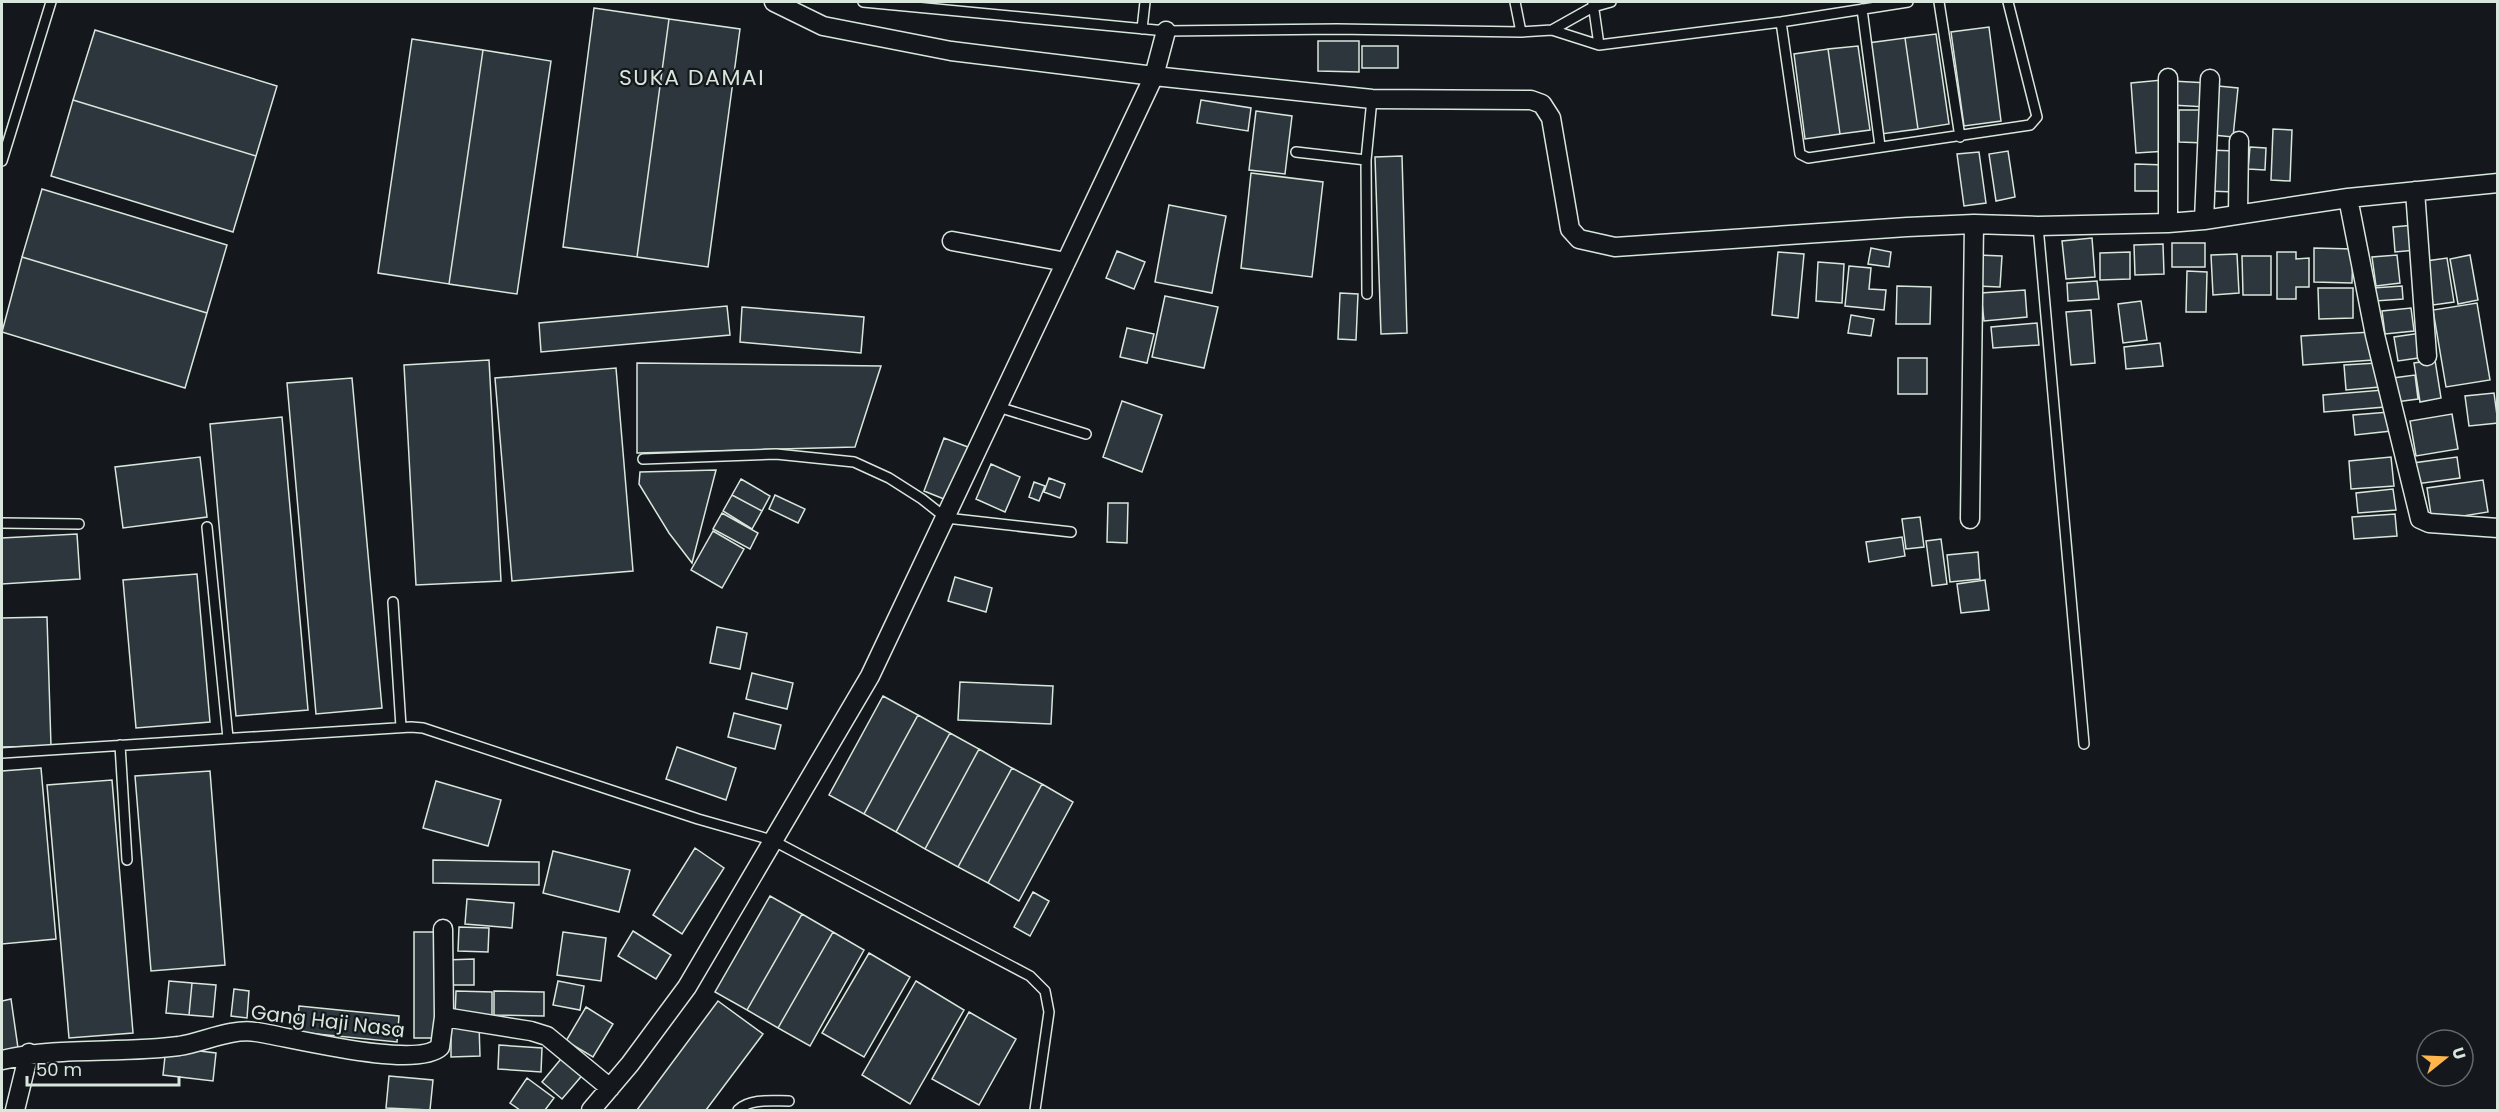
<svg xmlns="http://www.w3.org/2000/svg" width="2499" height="1112" viewBox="0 0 2499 1112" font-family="Poppins,sans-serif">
<rect width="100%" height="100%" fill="#14181c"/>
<path fill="#2c363c" stroke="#d8e6dc" stroke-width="1.5" d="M 594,8 L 669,19 L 637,257 L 563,247 Z
M 669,19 L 740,29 L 708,267 L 637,257 Z
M 1989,27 L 2001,121 L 1964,126 L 1951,32 Z
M 95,30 L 277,86 L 256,156 L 73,100 Z
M 1936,34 L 1949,124 L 1918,129 L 1905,38 Z
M 1905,38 L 1918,129 L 1881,134 L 1868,43 Z
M 412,39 L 483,50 L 449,284 L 378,273 Z
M 1318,41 L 1359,41 L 1359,72 L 1318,71 Z
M 1362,46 L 1398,46 L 1398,68 L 1362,68 Z
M 1858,46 L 1870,130 L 1840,134 L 1828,49 Z
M 1828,49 L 1840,134 L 1805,139 L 1794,54 Z
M 483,50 L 551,61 L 517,294 L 449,284 Z
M 2162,80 L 2167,151 L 2136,153 L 2131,83 Z
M 2172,81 L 2208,83 L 2207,107 L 2171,105 Z
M 2218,86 L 2238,88 L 2233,137 L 2213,135 Z
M 73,100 L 256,156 L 233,232 L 51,176 Z
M 1201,100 L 1251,108 L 1248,131 L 1197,123 Z
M 2179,110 L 2206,110 L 2205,143 L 2179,142 Z
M 1256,111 L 1292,116 L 1285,174 L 1249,170 Z
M 2273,129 L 2292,130 L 2290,181 L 2271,180 Z
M 2250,147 L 2266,148 L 2265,170 L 2248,169 Z
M 2209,150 L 2235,151 L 2234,192 L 2208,191 Z
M 2008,151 L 2015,197 L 1996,201 L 1989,154 Z
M 1979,152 L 1986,203 L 1964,206 L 1957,154 Z
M 1402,156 L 1407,333 L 1381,334 L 1375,157 Z
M 2135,164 L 2166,165 L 2165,191 L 2135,191 Z
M 1251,173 L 1323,182 L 1312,277 L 1241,268 Z
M 42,189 L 227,245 L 207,313 L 22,257 Z
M 1169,205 L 1226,216 L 1212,293 L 1155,282 Z
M 2414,225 L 2416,250 L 2395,252 L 2393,227 Z
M 2092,238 L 2095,277 L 2066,279 L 2062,241 Z
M 2172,243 L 2205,243 L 2205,267 L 2172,267 Z
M 2163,244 L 2164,274 L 2135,275 L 2134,245 Z
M 1871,248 L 1891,252 L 1889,267 L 1868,264 Z
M 2314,248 L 2353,249 L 2352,283 L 2314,282 Z
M 1117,251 L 1145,262 L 1134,289 L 1106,278 Z
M 1778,252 L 1804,254 L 1798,318 L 1772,315 Z
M 2130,252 L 2130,279 L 2100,280 L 2100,253 Z
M 2277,252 L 2296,252 L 2296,259 L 2309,258 L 2309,287 L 2296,287 L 2296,299 L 2277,299 Z
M 2237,254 L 2239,293 L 2213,295 L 2211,255 Z
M 1978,255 L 2002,256 L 2000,287 L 1977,286 Z
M 2397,255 L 2400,283 L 2376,286 L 2372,257 Z
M 2470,255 L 2478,300 L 2458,304 L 2450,259 Z
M 2242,256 L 2271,256 L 2271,295 L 2243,295 Z
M 22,257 L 207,313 L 185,388 L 2,332 Z
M 2447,258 L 2454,302 L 2433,305 L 2426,261 Z
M 1818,262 L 1844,264 L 1842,303 L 1816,301 Z
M 1849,266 L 1871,268 L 1869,289 L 1886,290 L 1884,310 L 1845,306 Z
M 2187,271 L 2207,272 L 2206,312 L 2186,312 Z
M 2097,281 L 2099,299 L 2068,301 L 2067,283 Z
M 1897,286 L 1931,287 L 1930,324 L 1896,324 Z
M 2402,286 L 2403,299 L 2375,301 L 2373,288 Z
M 2318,288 L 2353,288 L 2353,318 L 2319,319 Z
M 2025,290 L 2027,317 L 1984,321 L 1981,293 Z
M 1340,293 L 1358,294 L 1356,340 L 1338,339 Z
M 1165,296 L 1218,307 L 1204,368 L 1152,357 Z
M 2141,301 L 2147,340 L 2123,343 L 2118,304 Z
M 2477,303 L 2490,380 L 2446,387 L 2433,310 Z
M 727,306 L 730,335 L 541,352 L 539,323 Z
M 742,307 L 864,317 L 861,353 L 740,342 Z
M 2411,308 L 2414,331 L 2385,334 L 2382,311 Z
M 2091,310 L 2095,363 L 2071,365 L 2066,312 Z
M 1851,315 L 1874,319 L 1871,336 L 1848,333 Z
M 2037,323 L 2039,345 L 1993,348 L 1991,327 Z
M 1127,328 L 1154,334 L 1147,363 L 1120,357 Z
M 2372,332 L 2373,360 L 2303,365 L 2301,336 Z
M 2421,333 L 2425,357 L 2398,361 L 2394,337 Z
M 2160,343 L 2163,366 L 2126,369 L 2124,347 Z
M 1898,358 L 1927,358 L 1927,394 L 1898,394 Z
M 489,360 L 501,581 L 416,585 L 404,365 Z
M 2435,360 L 2441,398 L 2420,402 L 2414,363 Z
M 637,363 L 881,366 L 855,447 L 637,453 Z
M 2377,363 L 2380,387 L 2346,390 L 2344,365 Z
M 616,368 L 633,571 L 512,581 L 495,378 Z
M 2415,375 L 2418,399 L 2396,402 L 2393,378 Z
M 352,378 L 382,708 L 316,714 L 287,383 Z
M 2383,390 L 2385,407 L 2324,412 L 2323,395 Z
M 2494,393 L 2498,423 L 2469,426 L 2465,396 Z
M 1122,401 L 1162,415 L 1142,472 L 1103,457 Z
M 2389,412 L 2391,431 L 2355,435 L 2353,415 Z
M 2452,414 L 2458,449 L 2416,456 L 2410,421 Z
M 282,417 L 308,710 L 236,716 L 210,424 Z
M 944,438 L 968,447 L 949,501 L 924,491 Z
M 200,457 L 207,517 L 123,528 L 115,467 Z
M 2391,457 L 2394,486 L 2351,489 L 2349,461 Z
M 2457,457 L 2460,478 L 2416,484 L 2413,463 Z
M 991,464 L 1020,477 L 1005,512 L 976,499 Z
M 716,470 L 692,563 L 669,533 L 639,484 L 640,472 Z
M 1049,478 L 1065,484 L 1060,498 L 1044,492 Z
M 741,479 L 770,496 L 762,511 L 732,495 Z
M 2483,480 L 2488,512 L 2432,521 L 2427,488 Z
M 1034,482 L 1045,486 L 1039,501 L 1029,497 Z
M 2393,489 L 2396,510 L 2358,513 L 2356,493 Z
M 732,495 L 762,511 L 752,529 L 723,511 Z
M 775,495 L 805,509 L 798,523 L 769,509 Z
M 1108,503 L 1128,503 L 1127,543 L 1107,542 Z
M 722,513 L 758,533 L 750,549 L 713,529 Z
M 2395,514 L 2397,536 L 2354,539 L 2352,517 Z
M 1920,517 L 1924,547 L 1906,549 L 1902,519 Z
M 713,531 L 744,549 L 722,588 L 691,570 Z
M 77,534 L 80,579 L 2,584 L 2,538 Z
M 1902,537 L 1905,556 L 1869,562 L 1866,542 Z
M 1941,539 L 1947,584 L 1932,586 L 1926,541 Z
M 1978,552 L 1980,579 L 1950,582 L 1947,555 Z
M 197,574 L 210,722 L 136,728 L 123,580 Z
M 955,577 L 992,588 L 986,612 L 948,601 Z
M 1985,580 L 1989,610 L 1961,613 L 1957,584 Z
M 47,617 L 51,746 L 2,747 L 2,618 Z
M 717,627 L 747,633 L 740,669 L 710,663 Z
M 752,673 L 793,683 L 787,709 L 746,699 Z
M 960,682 L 1053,686 L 1051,724 L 958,720 Z
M 883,696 L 918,715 L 864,814 L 829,795 Z
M 734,713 L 781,725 L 775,749 L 728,737 Z
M 918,715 L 950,733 L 896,832 L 864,814 Z
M 950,733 L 979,749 L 925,849 L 896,832 Z
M 677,747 L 736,768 L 726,800 L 666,779 Z
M 979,749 L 1012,768 L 958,867 L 925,849 Z
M 41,768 L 56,939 L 2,944 L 2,771 Z
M 1012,768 L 1042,784 L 988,883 L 958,867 Z
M 210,771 L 225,965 L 151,971 L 135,776 Z
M 112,780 L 133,1033 L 69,1038 L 47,785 Z
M 436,781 L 501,800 L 488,846 L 423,828 Z
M 1042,784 L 1073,802 L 1019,901 L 988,883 Z
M 695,848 L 724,868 L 682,934 L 653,915 Z
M 553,851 L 630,870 L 619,912 L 543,893 Z
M 433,860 L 539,862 L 539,885 L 433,883 Z
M 1033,892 L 1049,901 L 1030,936 L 1014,927 Z
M 770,896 L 802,914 L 747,1010 L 715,992 Z
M 467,899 L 514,903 L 512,928 L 465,924 Z
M 802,914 L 833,932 L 778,1028 L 747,1010 Z
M 459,927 L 489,928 L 488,952 L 458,951 Z
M 633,931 L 671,955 L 656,979 L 618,956 Z
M 414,932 L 439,932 L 439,1038 L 414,1038 Z
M 563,932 L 606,938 L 601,981 L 557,975 Z
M 833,932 L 864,950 L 810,1046 L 778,1028 Z
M 869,953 L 910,977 L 864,1057 L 822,1033 Z
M 474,959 L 474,985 L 445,985 L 445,960 Z
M 169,981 L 192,983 L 189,1015 L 166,1013 Z
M 558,981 L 584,986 L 580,1010 L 553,1005 Z
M 916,981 L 964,1010 L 910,1104 L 862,1075 Z
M 192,983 L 216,985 L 213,1017 L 189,1015 Z
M 234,989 L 249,991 L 247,1018 L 231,1016 Z
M 456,991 L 492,992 L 492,1016 L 455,1016 Z
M 494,991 L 544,992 L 544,1016 L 494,1015 Z
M 11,999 L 18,1048 L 2,1051 L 2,1001 Z
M 718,1001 L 763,1034 L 706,1110 L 637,1110 Z
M 299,1006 L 399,1016 L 397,1042 L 297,1032 Z
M 586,1007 L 613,1024 L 593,1057 L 566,1041 Z
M 969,1012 L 1016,1039 L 979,1105 L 932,1079 Z
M 479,1024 L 480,1056 L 451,1057 L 451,1025 Z
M 499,1045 L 542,1048 L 541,1072 L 498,1069 Z
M 166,1047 L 216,1053 L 213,1081 L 163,1075 Z
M 565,1054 L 585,1072 L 562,1099 L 542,1082 Z
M 389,1076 L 433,1080 L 430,1110 L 386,1108 Z
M 527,1078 L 554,1098 L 545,1110 L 520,1110 L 510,1103 Z"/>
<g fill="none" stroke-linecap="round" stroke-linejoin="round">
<defs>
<path id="lane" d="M 863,2 L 1166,31 L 1337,29 L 1521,32 L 1552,30 L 1599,45 L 1781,22 L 1908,2
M 1515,2 L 1521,32
M 1939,2 L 1960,137
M 1593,3 L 1599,45
M 1862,9 L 1880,146
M 1781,22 L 1800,154 L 1808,158 L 2030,125 L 2037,117 L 2008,2
M 1142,29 L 1145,2
M 1552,30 L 1593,7 L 1611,2
M 1296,152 L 1366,160
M 2,161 L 51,2
M 2038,226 L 2084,744
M 1367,294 L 1366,160 L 1372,99
M 998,407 L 1086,434
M 643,459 L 776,454 L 854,462 L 889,478 L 922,499 L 946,518 L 1071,532
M 2,523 L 79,524
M 207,527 L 228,738
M 393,602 L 401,727
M 120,745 L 127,860
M 2,753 L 411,727 L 423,728 L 698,819 L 772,840 L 1030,976 L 1045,991 L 1049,1012 L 1035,1110
M 738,1110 C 750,1098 773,1101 789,1101"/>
<path id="street" d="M 774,2 L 823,26 L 951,51 L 1154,76 L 1166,31
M 2415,191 L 2427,356
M 2348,198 L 2375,335 L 2420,519 L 2429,523 L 2498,528
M 2238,214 L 2239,141
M 2204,220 L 2210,79
M 2168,223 L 2168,78
M 952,241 L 1066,262
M 1970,519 L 1974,224
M 443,929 L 444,1017
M 2,1060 C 60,1046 120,1054 179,1046 C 204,1042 231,1028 256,1032 C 290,1037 416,1070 440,1047 L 444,1017 L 531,1031 L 547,1036 L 610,1088
M 15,1110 L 29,1053
M 591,1110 L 630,1064 L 687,987 L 870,676 L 1154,76 L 1372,99 L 1531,100 L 1542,104 L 1551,118 L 1570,229 L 1579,239 L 1615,247 L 1907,227 L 1974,224 L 2038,226 L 2168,223 L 2204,220 L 2348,198 L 2498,183"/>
</defs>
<use href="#lane" stroke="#d8e6dc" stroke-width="12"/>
<use href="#street" stroke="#d8e6dc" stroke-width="21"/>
<use href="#lane" stroke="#14181c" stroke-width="9"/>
<use href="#street" stroke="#14181c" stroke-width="18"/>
</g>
<g text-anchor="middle" stroke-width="4.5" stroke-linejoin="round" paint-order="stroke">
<g font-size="20" fill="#d8e6dc" stroke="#14181c">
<text transform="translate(328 1021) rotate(7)" y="7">Gang Haji Nasa</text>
</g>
<g font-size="22" letter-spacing="1.5" fill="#d8e6dc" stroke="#14181c">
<text x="692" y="85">SUKA DAMAI</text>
</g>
</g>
<rect width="2499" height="1112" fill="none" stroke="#d8e6dc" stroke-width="6"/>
<g transform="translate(2445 1058) rotate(72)"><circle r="28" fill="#14181c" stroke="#626a69" stroke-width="1.5"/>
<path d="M0-4.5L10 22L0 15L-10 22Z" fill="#ffb74d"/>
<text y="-9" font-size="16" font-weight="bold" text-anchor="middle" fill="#d8e6dc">U</text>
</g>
<path d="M27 1076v9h152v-9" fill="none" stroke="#d8e6dc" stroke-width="3"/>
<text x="36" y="1076" font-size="18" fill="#d8e6dc" stroke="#14181c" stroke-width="4.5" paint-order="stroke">50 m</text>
</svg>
